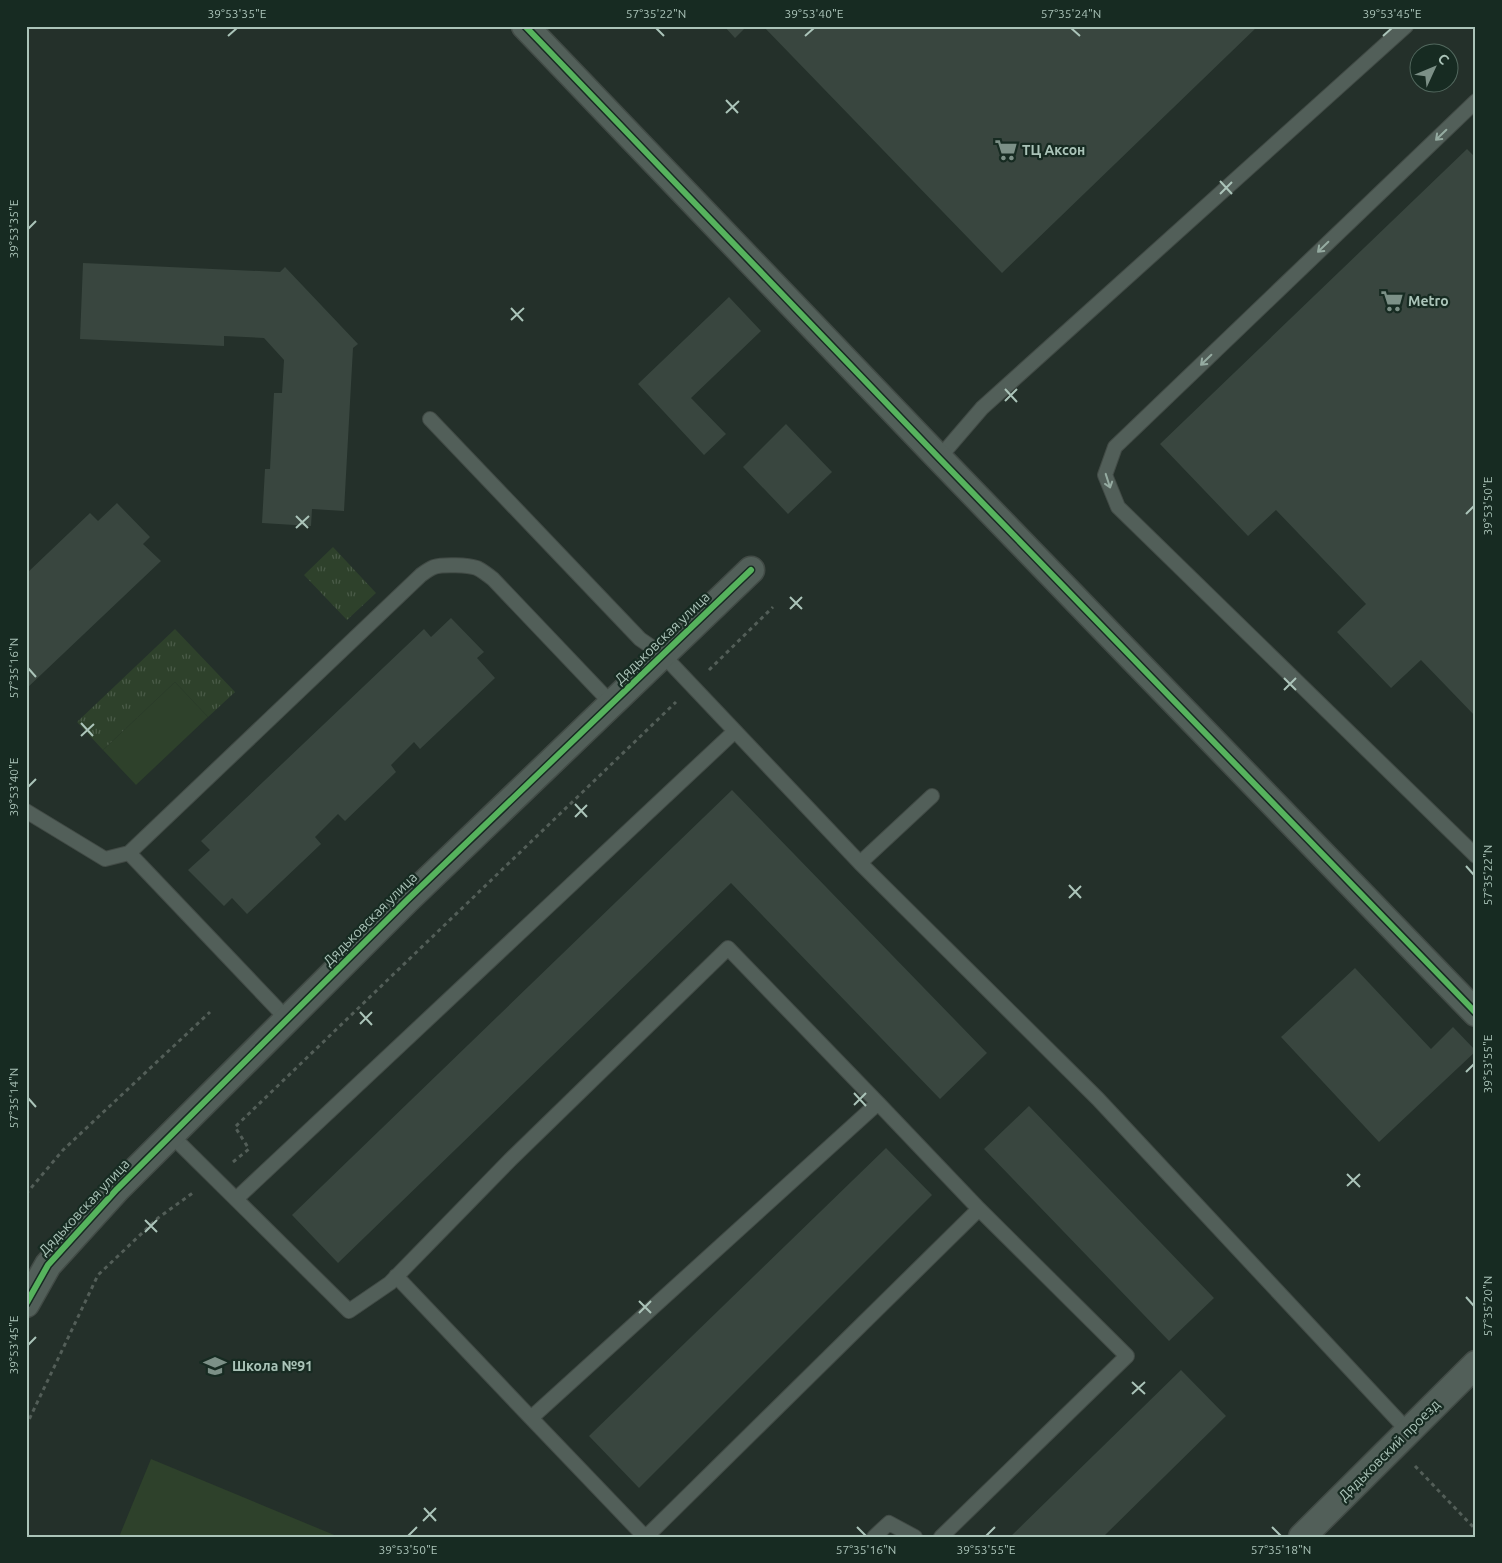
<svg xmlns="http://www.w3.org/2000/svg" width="1502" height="1563" viewBox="0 0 1502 1563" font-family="Ubuntu,sans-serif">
<defs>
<pattern id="park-tufts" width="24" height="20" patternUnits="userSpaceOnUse" patternTransform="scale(1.25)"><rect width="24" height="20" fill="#2e412b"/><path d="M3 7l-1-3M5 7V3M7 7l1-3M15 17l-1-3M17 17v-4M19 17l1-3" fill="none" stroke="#4a5b48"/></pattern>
</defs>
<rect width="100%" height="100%" fill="#24302a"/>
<path fill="url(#park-tufts)" d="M 333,547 L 376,593 L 347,620 L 304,575 Z
M 175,629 L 235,692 L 208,717 L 175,682 L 103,750 L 77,722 Z"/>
<path fill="#2e412b" d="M 175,682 L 208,717 L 136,785 L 103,750 Z
M 151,1459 L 339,1537 L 119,1537 Z"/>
<path fill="#39463f" d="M 724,26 L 747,26 L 735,38 Z
M 763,26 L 1258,26 L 1002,273 Z
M 1467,149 L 1476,158 L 1476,717 L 1421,660 L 1391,688 L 1337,632 L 1366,604 L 1276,510 L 1248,536 L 1160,444 Z
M 83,263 L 280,272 L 285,267 L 358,344 L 353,348 L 344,511 L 312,509 L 311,526 L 262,523 L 265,469 L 270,469 L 274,393 L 282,393 L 284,360 L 264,338 L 224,336 L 224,346 L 80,339 Z
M 729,297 L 761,331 L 691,398 L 726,434 L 704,455 L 638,384 Z
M 786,424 L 832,472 L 788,514 L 743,467 Z
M 117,503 L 150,537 L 143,544 L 161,561 L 26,689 L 26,574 L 90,513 L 98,521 Z
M 451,618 L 484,652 L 477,658 L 495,678 L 420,749 L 414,742 L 391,765 L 396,772 L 345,821 L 338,814 L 315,837 L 321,844 L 247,914 L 232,898 L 224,906 L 188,870 L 210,850 L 201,841 L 424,629 L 431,637 Z
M 732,790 L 987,1053 L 940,1099 L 731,883 L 338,1263 L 292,1215 Z
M 1355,968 L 1431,1049 L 1453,1027 L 1476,1051 L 1379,1142 L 1281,1037 Z
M 1029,1106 L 1214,1298 L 1169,1341 L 984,1149 Z
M 886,1148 L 932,1195 L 639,1488 L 589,1436 Z
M 1181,1370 L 1226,1416 L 1103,1537 L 1010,1537 Z"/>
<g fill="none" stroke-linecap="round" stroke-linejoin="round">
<defs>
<path id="lane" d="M 1476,101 L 1115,447 L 1105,475 L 1118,507 L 1476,856
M 430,419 L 640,639 L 663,655 L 860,863
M 939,458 L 982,408 L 1406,26
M 932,796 L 860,863 L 1098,1099 L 1408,1431
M 26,811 L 105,859 L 129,853
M 287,1019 L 129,853 L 421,575 C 425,572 429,569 434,567 C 443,564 468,565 477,568 C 483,571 488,575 493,579 L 612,704
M 171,1135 L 349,1311 L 390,1283 L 510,1160 L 728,948 L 878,1103
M 236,1199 L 735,731
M 396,1276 L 531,1418
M 645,1537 L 531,1418 L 878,1103 L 979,1209 L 1127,1356 L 941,1537
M 646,1537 L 979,1209
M 874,1537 L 889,1523 L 915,1537"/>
<path id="street" d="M 525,26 L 939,458 L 1476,1013
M 26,1304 L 48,1265 L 117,1189 L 407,900 L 751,570
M 1302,1537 L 1476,1364"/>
</defs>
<use href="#lane" stroke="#424b46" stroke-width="16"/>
<use href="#street" stroke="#424b46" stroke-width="29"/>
<path stroke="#535e58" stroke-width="3" stroke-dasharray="4 4" stroke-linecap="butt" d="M 709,670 L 773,607
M 233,1162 L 249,1149 L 235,1127 L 676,702
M 26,1194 L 63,1150 L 210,1012
M 26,1426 L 98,1275 L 158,1218 L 194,1192
M 1415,1466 L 1476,1530"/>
<use href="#lane" stroke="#525f59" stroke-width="14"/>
<use href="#street" stroke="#525f59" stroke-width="26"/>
<defs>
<path id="cycleway" d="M 525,26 L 939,458 L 1476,1013
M 26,1304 L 48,1265 L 117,1189 L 407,900 L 751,570"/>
</defs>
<use href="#cycleway" stroke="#172b22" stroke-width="9"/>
<use href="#cycleway" stroke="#56b35d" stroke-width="6"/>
</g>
<defs><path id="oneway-shaft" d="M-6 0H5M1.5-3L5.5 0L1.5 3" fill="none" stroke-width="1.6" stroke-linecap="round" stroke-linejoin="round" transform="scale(1.25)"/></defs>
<g stroke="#95aba1">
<use href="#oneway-shaft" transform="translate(1441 135) rotate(136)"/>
<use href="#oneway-shaft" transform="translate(1323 247) rotate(136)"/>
<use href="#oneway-shaft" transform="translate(1206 360) rotate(136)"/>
<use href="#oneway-shaft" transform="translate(1108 481) rotate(72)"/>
</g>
<path fill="none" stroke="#abc4b9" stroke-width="2" d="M 656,28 L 664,36M 1071,28 L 1080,36M 228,36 L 237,28M 805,36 L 814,28M 1383,36 L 1392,28M 726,100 L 738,113M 726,113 L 739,101M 1220,181 L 1232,194M 1220,194 L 1232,182M 28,229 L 36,221M 511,308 L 523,321M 511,320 L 524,308M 1005,389 L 1017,402M 1005,401 L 1017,389M 1466,514 L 1474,506M 296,516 L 308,528M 296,528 L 309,516M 790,597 L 802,609M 790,609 L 802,597M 28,668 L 36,677M 1284,678 L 1296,690M 1284,690 L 1296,678M 81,723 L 93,736M 81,736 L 94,724M 28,787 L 36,779M 575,804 L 587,817M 575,817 L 587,805M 1466,866 L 1474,875M 1069,885 L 1081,898M 1069,898 L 1081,886M 360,1012 L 372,1025M 360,1024 L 372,1012M 1466,1072 L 1474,1064M 854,1093 L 866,1106M 28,1098 L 36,1107M 854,1105 L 866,1093M 1347,1174 L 1360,1187M 1347,1186 L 1360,1174M 145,1220 L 157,1232M 145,1232 L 157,1220M 1466,1297 L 1474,1306M 639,1301 L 651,1313M 639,1313 L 651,1301M 28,1345 L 36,1337M 1132,1382 L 1145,1394M 1132,1394 L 1145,1382M 424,1508 L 436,1521M 423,1521 L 436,1508M 857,1527 L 866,1536M 1272,1527 L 1281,1536M 408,1536 L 417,1527M 986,1536 L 995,1527"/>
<defs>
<symbol id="supermarket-bare" viewBox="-9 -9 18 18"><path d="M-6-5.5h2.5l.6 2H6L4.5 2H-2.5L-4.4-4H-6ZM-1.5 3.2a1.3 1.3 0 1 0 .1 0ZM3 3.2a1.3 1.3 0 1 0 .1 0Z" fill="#7c9087" stroke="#172b22" stroke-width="2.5" paint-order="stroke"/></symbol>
<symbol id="school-bare" viewBox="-9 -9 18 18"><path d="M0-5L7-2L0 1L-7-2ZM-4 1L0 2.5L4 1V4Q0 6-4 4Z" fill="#7c9087" stroke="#172b22" stroke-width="2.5" paint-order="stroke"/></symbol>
</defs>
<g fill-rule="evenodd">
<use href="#supermarket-bare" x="990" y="134" width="32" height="32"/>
<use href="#supermarket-bare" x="1376" y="285" width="32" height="32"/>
<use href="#school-bare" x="199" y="1350" width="32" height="32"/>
</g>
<g text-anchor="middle" stroke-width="4.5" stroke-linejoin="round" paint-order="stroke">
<g font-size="14" font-weight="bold" fill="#abc4b9" stroke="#172b22" text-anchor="start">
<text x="1022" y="155">ТЦ Аксон</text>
<text x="1408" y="306">Metro</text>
<text x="232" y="1371">Школа №91</text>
</g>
<g font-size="14" fill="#abc4b9" stroke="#172b22">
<text transform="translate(662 638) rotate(-44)" y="5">Дядьковская улица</text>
<text transform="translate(370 919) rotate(-45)" y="5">Дядьковская улица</text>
<text transform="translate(84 1207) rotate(-47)" y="5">Дядьковская улица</text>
<text transform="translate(1389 1450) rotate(-45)" y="5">Дядьковский проезд</text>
</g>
</g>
<rect width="1502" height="1563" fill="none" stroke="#172b22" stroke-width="55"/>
<g transform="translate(1434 68) rotate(46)"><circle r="24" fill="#172b22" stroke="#52685e"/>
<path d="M0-4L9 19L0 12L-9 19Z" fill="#7c9087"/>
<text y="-8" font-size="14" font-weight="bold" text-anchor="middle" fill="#abc4b9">С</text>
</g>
<rect x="28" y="28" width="1446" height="1508" fill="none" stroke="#abc4b9" stroke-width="2"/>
<g font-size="12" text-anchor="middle" fill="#abc4b9">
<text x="237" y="18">39°53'35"E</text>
<text x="656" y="18">57°35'22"N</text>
<text x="814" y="18">39°53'40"E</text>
<text x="1071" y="18">57°35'24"N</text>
<text x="1392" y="18">39°53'45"E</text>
<text transform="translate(14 229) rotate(-90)" y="4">39°53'35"E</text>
<text transform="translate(1488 506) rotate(-90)" y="4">39°53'50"E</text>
<text transform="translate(14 668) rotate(-90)" y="4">57°35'16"N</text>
<text transform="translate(14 787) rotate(-90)" y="4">39°53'40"E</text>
<text transform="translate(1488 875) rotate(-90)" y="4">57°35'22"N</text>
<text transform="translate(1488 1064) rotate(-90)" y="4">39°53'55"E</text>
<text transform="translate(14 1098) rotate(-90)" y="4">57°35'14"N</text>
<text transform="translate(1488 1306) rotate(-90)" y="4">57°35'20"N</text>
<text transform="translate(14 1345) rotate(-90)" y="4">39°53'45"E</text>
<text x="408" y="1554">39°53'50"E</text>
<text x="866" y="1554">57°35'16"N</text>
<text x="986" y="1554">39°53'55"E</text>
<text x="1281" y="1554">57°35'18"N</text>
</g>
</svg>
